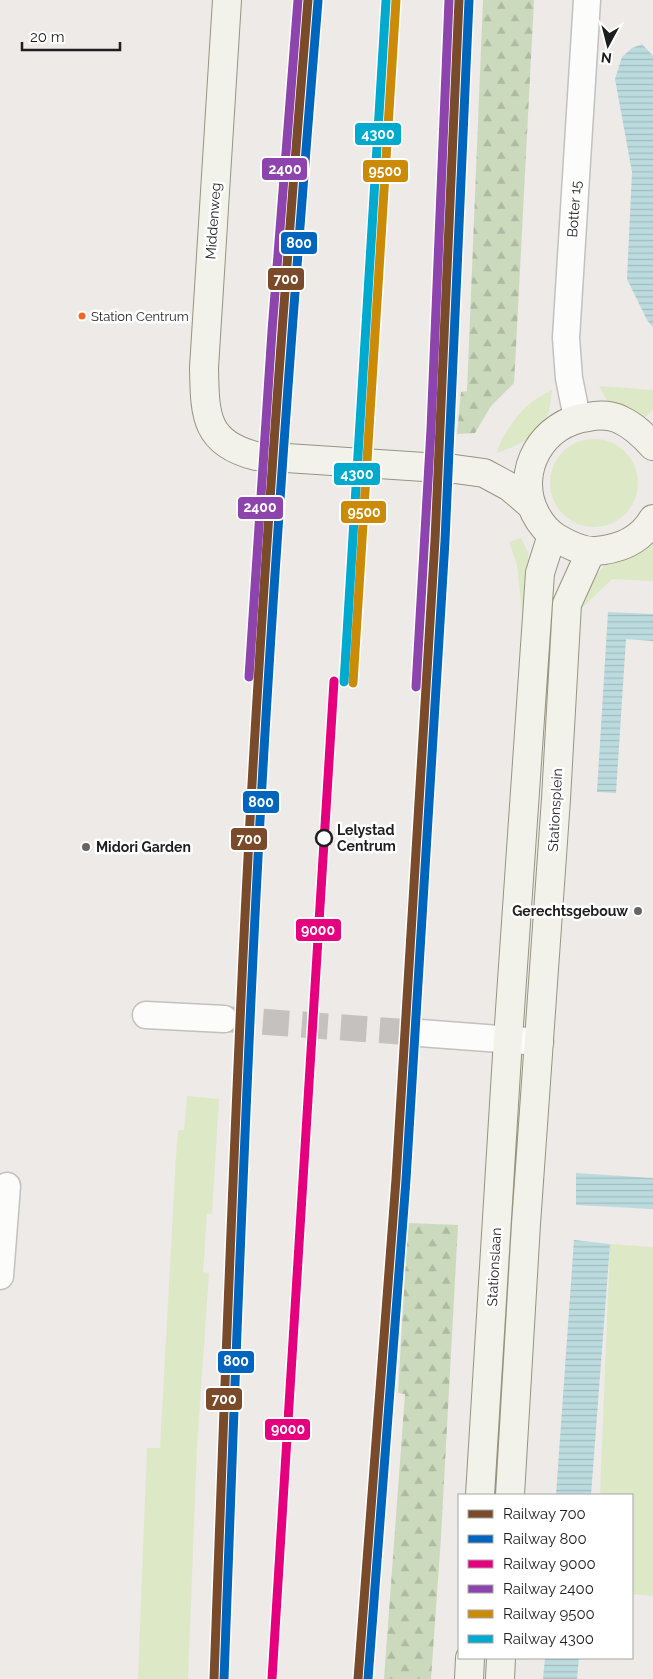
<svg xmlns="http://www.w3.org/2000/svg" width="653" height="1679" viewBox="0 0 653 1679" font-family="Raleway,sans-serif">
<defs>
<pattern id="forest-firs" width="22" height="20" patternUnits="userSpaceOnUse" patternTransform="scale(1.25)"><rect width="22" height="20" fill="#cbdabd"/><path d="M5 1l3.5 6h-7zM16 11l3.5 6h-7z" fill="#aebba2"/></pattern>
<pattern id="water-rules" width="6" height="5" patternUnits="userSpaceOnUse" patternTransform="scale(1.25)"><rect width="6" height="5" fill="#bcdbde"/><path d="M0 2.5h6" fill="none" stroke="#a1bcbe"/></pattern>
</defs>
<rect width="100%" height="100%" fill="#edeae7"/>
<path fill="#dde8c7" d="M 599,386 L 653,390 L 653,410 L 644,418 L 635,423 L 614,413 Z
M 552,390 C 551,399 550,412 545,421 C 536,438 514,447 497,453 C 500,438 519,411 532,402 C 538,397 545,394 552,390 Z
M550 483a44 44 0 1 1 88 0a44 44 0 1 1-88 0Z
M 653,534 L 653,581 L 612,579 L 582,608 C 591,566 619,554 653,534 Z
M 521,538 L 528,552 L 530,570 L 525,593 L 523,620 L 517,565 L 509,542 Z
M 187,1096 L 219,1099 L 212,1214 L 207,1214 L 203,1272 L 209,1273 L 197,1446 L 188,1679 L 138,1679 L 147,1448 L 160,1448 L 176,1158 L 178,1130 L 184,1130 Z
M 610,1244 L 653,1247 L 653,1596 L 632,1594 L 632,1495 L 600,1495 Z"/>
<path fill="url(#forest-firs)" d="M 483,0 L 534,0 L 516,347 L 514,383 L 491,406 L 475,433 L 457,434 L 461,392 L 467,391 Z
M 408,1223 L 458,1225 L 441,1537 L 431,1679 L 384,1679 L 405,1394 L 398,1393 Z"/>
<path fill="url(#water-rules)" d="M 642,44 L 653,56 L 653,327 L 647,320 L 627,279 L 632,172 L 615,79 L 622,57 L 632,48 Z
M 608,612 L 653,614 L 653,641 L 626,639 L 616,793 L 597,792 Z
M 576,1173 L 653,1178 L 653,1209 L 576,1205 Z
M 574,1240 L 610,1244 L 591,1495 L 556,1495 Z
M 545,1658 L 579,1658 L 577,1679 L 543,1679 Z"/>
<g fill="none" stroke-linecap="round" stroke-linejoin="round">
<path stroke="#c4c1bf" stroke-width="26" stroke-dasharray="26 13" stroke-linecap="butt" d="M 224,1019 L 420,1033"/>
<defs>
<path id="minor" d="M 577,418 L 569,378 L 566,338 L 587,0
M 146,1015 L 224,1019
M 420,1033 L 540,1042
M 0,1276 L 7,1186"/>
<path id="secondary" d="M 227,0 L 204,368 C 205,414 204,443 256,456 L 455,469 L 484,473 L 510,487 L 531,505
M 653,446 C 643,435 634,426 621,420 C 611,415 598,415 588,417 C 543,422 514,471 535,513 C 540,523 547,532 557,538 C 569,545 582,552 596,551 C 620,549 641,540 653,519
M 480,1495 L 508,1039 L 540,573 L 552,535
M 510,1495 L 526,1224 L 556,799 L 567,604 L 591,551
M 469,1679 L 470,1658
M 500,1679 L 501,1658"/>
</defs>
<use href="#minor" stroke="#c2c1bf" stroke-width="29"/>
<use href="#secondary" stroke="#969480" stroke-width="30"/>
<use href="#minor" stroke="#fcfcfb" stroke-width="26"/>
<use href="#secondary" stroke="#f3f2ea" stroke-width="28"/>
<defs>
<path id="rail-1" d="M 214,1679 C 224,1412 233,1144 247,877 C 262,584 284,292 308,0
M 358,1679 L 396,1179 L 435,540 L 459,0"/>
<path id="rail-2" d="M 224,1679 C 234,1412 243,1144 257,877 C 272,585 294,293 318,1
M 368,1679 L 406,1180 L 445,541 L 469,0"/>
<path id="rail-3" d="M 272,1679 L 334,681"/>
<path id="rail-4" d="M 249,677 L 272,331 L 298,0
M 416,687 L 431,429 L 449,0"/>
<path id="rail-5" d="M 353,683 L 396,0"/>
<path id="rail-6" d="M 344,682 L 386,1"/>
</defs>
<use href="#rail-1" stroke="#fff" stroke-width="12"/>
<use href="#rail-2" stroke="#fff" stroke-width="12"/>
<use href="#rail-3" stroke="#fff" stroke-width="12"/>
<use href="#rail-4" stroke="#fff" stroke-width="12"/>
<use href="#rail-5" stroke="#fff" stroke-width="12"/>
<use href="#rail-6" stroke="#fff" stroke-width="12"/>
<use href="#rail-1" stroke="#7a4b2a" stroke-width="9"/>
<use href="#rail-2" stroke="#0065bd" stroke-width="9"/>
<use href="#rail-3" stroke="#e5007d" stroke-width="9"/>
<use href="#rail-4" stroke="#8e44ad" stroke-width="9"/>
<use href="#rail-5" stroke="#cc8b06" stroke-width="9"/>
<use href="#rail-6" stroke="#00a9ce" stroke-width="9"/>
</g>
<circle fill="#f26522" stroke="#fff" stroke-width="2" cx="82" cy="316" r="4.5"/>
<circle fill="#fff" stroke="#1e1e1e" stroke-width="2.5" cx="324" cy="838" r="8"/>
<g fill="#666564" stroke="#fff" stroke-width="2">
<circle cx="86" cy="847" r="5"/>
<circle cx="638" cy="911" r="5"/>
</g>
<g text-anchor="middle" stroke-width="5" stroke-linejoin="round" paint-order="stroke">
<g font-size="13" fill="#1e1e1e" stroke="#fff" text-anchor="start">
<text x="91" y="321">Station Centrum</text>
</g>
<g font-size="14" fill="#1e1e1e" stroke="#fff">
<text transform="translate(574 209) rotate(-86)" y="5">Botter 15</text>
<text transform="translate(213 221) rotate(-86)" y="5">Middenweg</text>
<text transform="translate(555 810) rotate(-87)" y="5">Stationsplein</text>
<text transform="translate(494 1267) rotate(-87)" y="5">Stationslaan</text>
</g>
<g font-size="14" font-weight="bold" fill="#1e1e1e" stroke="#fff" text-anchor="start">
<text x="337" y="835">Lelystad<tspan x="337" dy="16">Centrum</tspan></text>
</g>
<g font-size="14" font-weight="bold" fill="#1e1e1e" stroke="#fff" text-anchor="start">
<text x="96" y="852">Midori Garden</text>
<text x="628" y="916" text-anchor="end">Gerechtsgebouw</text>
</g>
</g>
<g stroke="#fff" stroke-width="2">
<rect x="354" y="122" width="48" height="24" rx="5" fill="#00a9ce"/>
<rect x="261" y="157" width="47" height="24" rx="5" fill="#8e44ad"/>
<rect x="362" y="159" width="47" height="24" rx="5" fill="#cc8b06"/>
<rect x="280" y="231" width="38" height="24" rx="5" fill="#0065bd"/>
<rect x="267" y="267" width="38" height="24" rx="5" fill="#7a4b2a"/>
<rect x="333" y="462" width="48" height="24" rx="5" fill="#00a9ce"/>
<rect x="237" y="496" width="47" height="24" rx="5" fill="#8e44ad"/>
<rect x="340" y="500" width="47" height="24" rx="5" fill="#cc8b06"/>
<rect x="242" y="790" width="38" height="24" rx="5" fill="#0065bd"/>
<rect x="230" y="827" width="38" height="24" rx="5" fill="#7a4b2a"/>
<rect x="295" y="918" width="47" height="24" rx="5" fill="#e5007d"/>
<rect x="217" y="1350" width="38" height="24" rx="5" fill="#0065bd"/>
<rect x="205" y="1387" width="38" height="24" rx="5" fill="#7a4b2a"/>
<rect x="264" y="1418" width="47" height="23" rx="5" fill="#e5007d"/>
</g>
<g font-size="14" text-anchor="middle" font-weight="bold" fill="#fff">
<text x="378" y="139">4300</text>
<text x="285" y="174">2400</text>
<text x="385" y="176">9500</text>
<text x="299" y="248">800</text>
<text x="286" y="284">700</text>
<text x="357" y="479">4300</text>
<text x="260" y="512">2400</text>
<text x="364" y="517">9500</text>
<text x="261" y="807">800</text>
<text x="249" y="844">700</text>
<text x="318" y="935">9000</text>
<text x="236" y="1366">800</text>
<text x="224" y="1404">700</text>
<text x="288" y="1434">9000</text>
</g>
<rect x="458" y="1494" width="175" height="165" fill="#ffffff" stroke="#a5a5a5"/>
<rect x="468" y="1510" width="25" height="8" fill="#7a4b2a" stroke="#a5a5a5"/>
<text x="503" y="1519" font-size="15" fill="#1e1e1e">Railway 700</text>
<rect x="468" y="1535" width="25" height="8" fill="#0065bd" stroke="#a5a5a5"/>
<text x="503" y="1544" font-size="15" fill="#1e1e1e">Railway 800</text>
<rect x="468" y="1560" width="25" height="8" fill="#e5007d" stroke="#a5a5a5"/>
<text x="503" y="1569" font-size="15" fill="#1e1e1e">Railway 9000</text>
<rect x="468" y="1585" width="25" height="8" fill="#8e44ad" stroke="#a5a5a5"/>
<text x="503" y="1594" font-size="15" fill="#1e1e1e">Railway 2400</text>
<rect x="468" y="1610" width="25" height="8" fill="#cc8b06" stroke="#a5a5a5"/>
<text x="503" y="1619" font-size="15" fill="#1e1e1e">Railway 9500</text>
<rect x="468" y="1635" width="25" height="8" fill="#00a9ce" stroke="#a5a5a5"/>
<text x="503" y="1644" font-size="15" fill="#1e1e1e">Railway 4300</text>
<g transform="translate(608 45) rotate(187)" stroke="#ffffff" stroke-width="4" paint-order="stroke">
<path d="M0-4L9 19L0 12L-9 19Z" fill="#1e1e1e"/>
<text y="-8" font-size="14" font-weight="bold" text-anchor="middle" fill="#1e1e1e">N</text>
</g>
<path d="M22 42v8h98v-8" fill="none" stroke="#1e1e1e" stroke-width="2.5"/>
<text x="30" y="42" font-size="15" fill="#1e1e1e" stroke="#ffffff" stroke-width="4" paint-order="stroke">20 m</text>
</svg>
